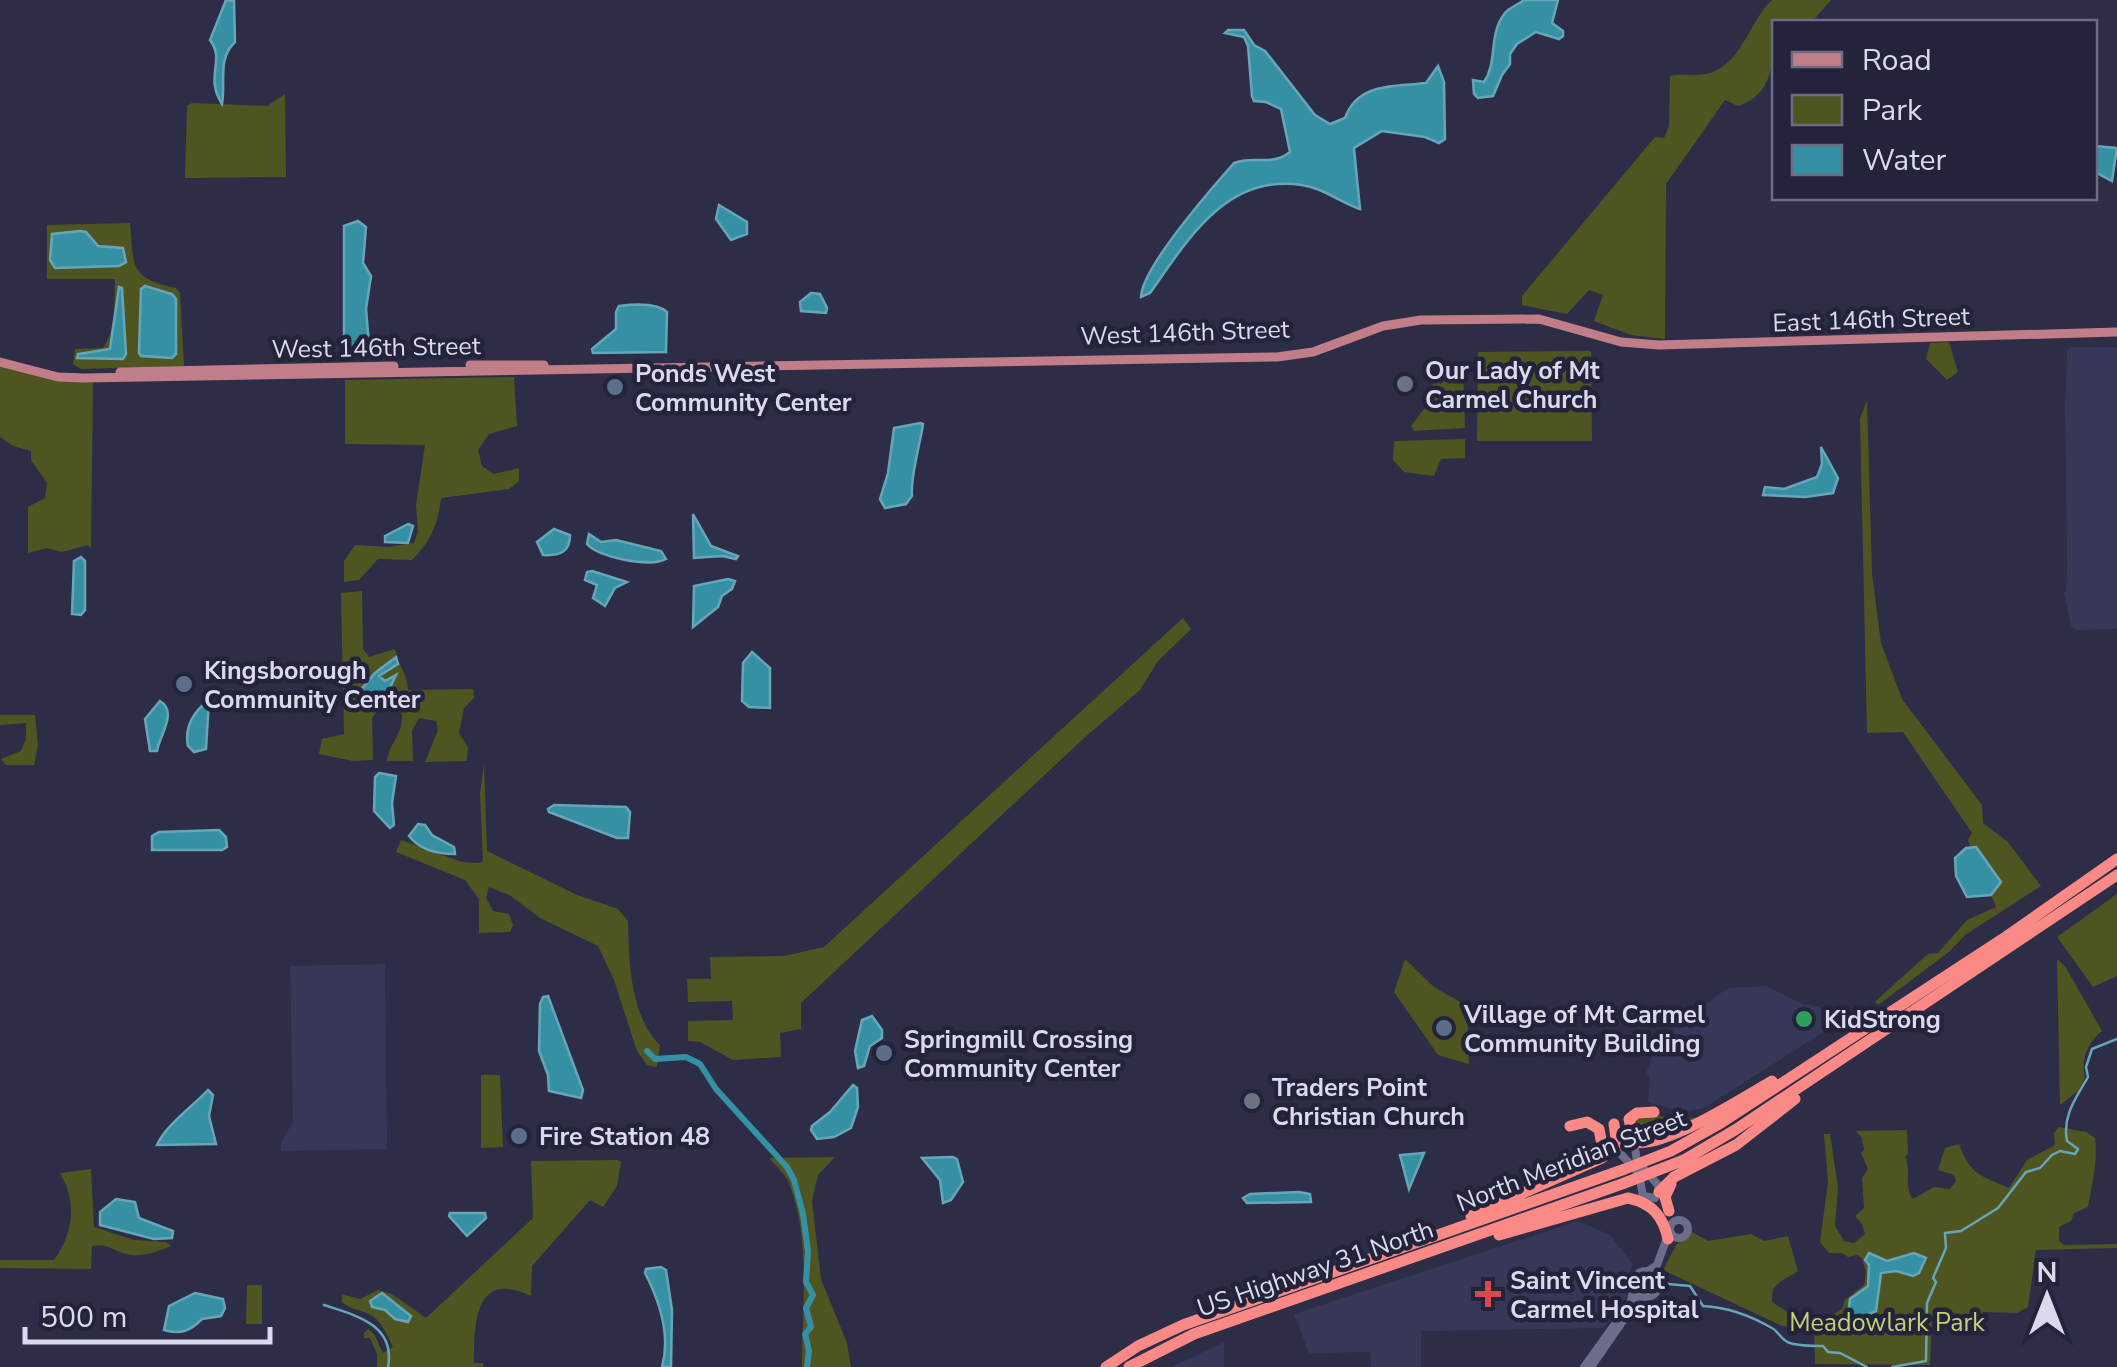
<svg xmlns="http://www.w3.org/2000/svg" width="2117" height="1367" viewBox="0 0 2117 1367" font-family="'Nunito Sans',sans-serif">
<rect width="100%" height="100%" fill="#2d2d47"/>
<path fill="#373857" d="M 2072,347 L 2117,347 L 2117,629 L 2075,630 L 2071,626 L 2064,592 L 2066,591 L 2067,565 L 2065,407 L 2067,350 Z
M 385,964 L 387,1149 L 281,1151 L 281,1142 L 293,1122 L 290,966 Z
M 1766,986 L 1800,1003 L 1820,1007 L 1831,1024 L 1822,1033 L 1704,1108 L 1683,1112 L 1648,1102 L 1650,1077 L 1646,1074 L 1658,1040 L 1674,1026 L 1728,988 Z
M 1578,1221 L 1610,1235 L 1633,1264 L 1627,1281 L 1627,1296 L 1604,1328 L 1421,1331 L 1421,1367 L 1371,1367 L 1370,1352 L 1309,1353 L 1294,1314 Z
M 1224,1342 L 1224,1367 L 1172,1367 Z"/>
<path fill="#4f5521" d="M 1772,0 L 1831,0 L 1812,22 L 1774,22 C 1774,55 1776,94 1738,106 L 1725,100 L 1666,184 L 1665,339 L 1631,335 L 1594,321 L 1603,295 L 1589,290 L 1567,314 L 1522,305 L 1522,296 L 1655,137 L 1664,138 L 1669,126 L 1670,76 C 1683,73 1698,77 1710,73 C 1742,63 1750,20 1772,0 Z
M 285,94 L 286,177 L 185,178 L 187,106 L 192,103 L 267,106 Z
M 130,223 C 134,267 129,278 176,288 L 180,293 L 184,366 L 81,369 L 73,364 L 75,349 L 103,348 C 116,331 114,301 115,279 L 47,279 L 47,225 Z
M 1949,342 L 1958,372 L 1947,380 L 1926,359 L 1930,343 Z
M 1591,351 L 1592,441 L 1477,441 L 1478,352 Z
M 0,365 L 93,382 L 91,549 L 88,545 L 62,552 L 47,548 L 28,553 L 28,507 L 45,498 L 47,483 L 31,460 L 31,451 L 13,446 L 0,437 Z
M 1456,370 L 1463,370 L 1465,428 L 1414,431 L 1411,426 L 1428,404 L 1426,402 L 1431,397 L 1434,380 L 1441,384 Z
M 514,377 L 517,426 L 489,434 L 478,450 L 482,466 L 494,474 L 519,468 L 519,481 L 509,489 L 441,498 C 438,524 431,541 412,560 L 378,559 L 359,580 L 344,582 L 344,561 L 355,545 L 388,547 L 414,543 L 418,531 L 416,505 L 425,445 L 345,444 L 345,380 Z
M 1867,400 L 1872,574 L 1881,643 L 1902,699 L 1982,805 L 1983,823 L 2008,842 L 2041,886 L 1965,935 L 1949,952 L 1878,1005 L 1875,1002 L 1881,996 L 1928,954 L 1938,953 L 1967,920 L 1996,907 L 1991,895 L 2000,885 L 1976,847 L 1971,848 L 1968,840 L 1972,833 L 1903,732 L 1867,733 L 1860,419 Z
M 1465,439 L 1465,458 L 1441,459 L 1434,476 L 1404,472 L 1393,460 L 1394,441 Z
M 362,591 L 363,649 L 369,657 L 395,649 C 398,665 408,675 408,690 L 473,689 L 474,698 L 464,708 L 459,733 L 468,747 L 467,761 L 425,762 L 438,730 L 436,721 L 419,718 L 412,731 L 413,761 L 387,761 C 390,740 408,730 400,707 L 379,708 L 372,718 L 373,760 L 353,761 L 319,754 L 322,739 L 344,734 L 341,593 Z
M 1183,618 L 1191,629 L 1158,661 L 1140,690 L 1083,739 L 801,1003 L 801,1029 L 780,1033 L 781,1057 L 733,1060 L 700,1042 L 688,1041 L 688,1021 L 733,1020 L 732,1001 L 688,1002 L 687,979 L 711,979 L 710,957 L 784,956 L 824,947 Z
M 0,715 L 35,715 L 38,745 L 34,765 L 6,765 L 1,759 L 21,751 L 26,739 L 26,723 L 0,725 Z
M 484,764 L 487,851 L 577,895 L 618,909 L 628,921 C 629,961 630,1016 660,1045 L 657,1067 L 647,1065 L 637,1051 L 614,980 L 598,946 L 540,918 L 511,896 L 489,887 L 486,898 L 493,911 L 509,914 L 513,925 L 510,932 L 479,933 L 479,899 L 465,880 L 396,852 L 401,840 L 462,862 L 479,863 L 483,861 L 480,793 Z
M 2117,894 L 2117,976 L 2093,987 L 2057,937 Z
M 1405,959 L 1434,987 L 1467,1006 L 1469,1064 L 1438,1055 L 1394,992 Z
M 2057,959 L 2065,966 L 2102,1031 C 2088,1042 2080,1060 2085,1078 L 2078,1091 L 2060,1105 Z
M 481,1075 L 500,1075 L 503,1147 L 481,1148 Z
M 1649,1114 L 1681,1120 L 1704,1116 L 1680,1128 L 1645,1138 L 1632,1128 L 1637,1115 Z
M 2059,1127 L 2086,1132 L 2095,1138 C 2098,1163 2092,1183 2088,1207 L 2074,1213 L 2071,1221 L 2059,1227 L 2059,1241 L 2064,1245 L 2117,1244 L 2117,1248 L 2036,1250 L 2028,1307 L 2017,1313 L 1983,1312 L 1982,1317 L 1932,1317 L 1930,1365 L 1815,1364 L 1814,1328 L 1782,1326 L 1663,1270 L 1676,1245 L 1692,1232 L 1708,1241 L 1751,1234 L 1764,1241 L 1788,1236 L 1798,1271 C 1784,1281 1770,1282 1772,1302 C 1794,1318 1819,1325 1842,1309 L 1845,1300 L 1864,1285 L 1866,1272 L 1862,1258 L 1857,1255 L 1848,1257 L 1842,1253 L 1829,1253 L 1820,1242 L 1828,1182 L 1824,1134 L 1830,1134 L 1838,1187 L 1835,1226 L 1844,1241 L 1854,1243 L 1865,1234 L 1862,1224 L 1855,1216 L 1864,1208 L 1862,1178 L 1868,1169 L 1861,1153 L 1864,1150 L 1862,1138 L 1856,1131 L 1907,1130 L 1908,1154 L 1905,1157 C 1912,1170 1903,1186 1913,1199 L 1934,1187 L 1950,1189 L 1956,1181 L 1954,1175 L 1938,1170 L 1945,1148 L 1959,1144 C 1970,1175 1982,1176 2009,1188 L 2027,1160 L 2055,1145 L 2054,1133 Z
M 835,1157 L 818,1175 L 812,1201 L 821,1279 L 847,1343 L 851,1367 L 802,1367 C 802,1309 811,1238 789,1183 C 785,1174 776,1166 769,1158 Z
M 618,1160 L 621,1162 L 617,1186 L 603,1207 L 590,1200 L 532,1266 L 531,1296 C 475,1269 474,1322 474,1363 L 484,1363 L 483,1367 L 377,1367 L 377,1354 L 370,1338 L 364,1338 L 364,1333 L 368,1329 L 374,1334 L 383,1353 L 393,1347 C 388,1337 383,1324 374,1317 C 364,1310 351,1310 342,1302 L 342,1294 L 360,1299 L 378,1290 L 392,1294 L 426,1318 L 533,1218 L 531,1161 Z
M 91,1169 L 94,1227 L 134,1240 L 166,1242 L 171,1246 C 157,1252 139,1259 123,1253 C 111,1249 106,1243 92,1246 L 91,1269 L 0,1268 L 0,1260 L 54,1260 C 74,1232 77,1202 60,1173 Z
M 247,1285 L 262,1285 L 262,1324 L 246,1324 Z"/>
<path fill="#3690a4" stroke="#67a6b9" stroke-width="2.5" d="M 226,0 L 234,1 L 235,42 C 217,59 226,82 222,104 C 204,75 226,62 210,40 Z
M 1524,0 L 1558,0 L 1552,23 L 1563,31 L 1563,36 L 1559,39 L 1536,32 L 1517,44 L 1510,54 L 1510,64 L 1502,75 L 1493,96 L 1478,98 L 1474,94 L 1473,80 L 1484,82 C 1498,62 1488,34 1505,13 C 1509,8 1519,4 1524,0 Z
M 1244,30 L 1254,45 L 1265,51 L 1315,115 L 1330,124 L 1345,118 C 1358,82 1395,87 1426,83 L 1438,66 L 1444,82 L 1445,139 L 1439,143 L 1425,137 L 1382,131 L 1354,148 L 1360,209 C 1340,202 1323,188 1302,185 C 1226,173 1187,241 1150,293 L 1141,297 C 1142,267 1211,189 1234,163 C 1254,155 1271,167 1290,152 L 1281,109 L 1266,102 L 1254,101 L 1252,96 L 1248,46 L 1244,37 L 1225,33 L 1228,30 Z
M 2095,146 L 2117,148 L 2112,181 L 2095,172 Z
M 719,205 L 747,222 L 747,234 L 731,240 L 716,219 Z
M 358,221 L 366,227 L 363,263 L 371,276 L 366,309 L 369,344 L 364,349 L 354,352 L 344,340 L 344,226 Z
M 80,231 L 86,232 L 98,246 L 123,248 L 126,262 L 119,266 L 55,268 L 50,260 L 52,234 Z
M 145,286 L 172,294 L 176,299 L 176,354 L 172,358 L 141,356 L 139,353 L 141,289 Z
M 119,287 L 122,288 L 126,354 L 123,359 L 77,358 L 78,354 L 110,349 Z
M 811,293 L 820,294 L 827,308 L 826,313 L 801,311 L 800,302 Z
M 619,306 C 634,304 656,302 667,312 L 666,352 L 593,353 L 592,349 L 616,329 L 616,312 Z
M 920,423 L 923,424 C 920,445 910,477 912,496 L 906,504 L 885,508 L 880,499 L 888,473 L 894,428 Z
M 1821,447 L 1838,478 L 1833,493 L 1805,497 L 1763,495 L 1765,487 L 1784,489 L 1817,477 L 1822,464 Z
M 693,514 L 711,546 L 738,556 L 736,559 L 722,556 L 694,558 Z
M 408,524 L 413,526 L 408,543 L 385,542 L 385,536 Z
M 554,529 L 570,535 C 570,552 560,556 543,555 L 537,542 Z
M 589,534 L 601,542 L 616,540 L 661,551 L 666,559 C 650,568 597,557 587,544 Z
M 81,557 L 85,561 L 85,610 L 81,615 L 72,614 L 74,561 Z
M 592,571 L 627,582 L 615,588 L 605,606 L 593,598 L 597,585 L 585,580 L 587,572 Z
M 728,579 L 735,581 L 732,589 L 722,596 L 718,607 L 693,627 L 694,586 Z
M 752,652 L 770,668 L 770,708 L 749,707 L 742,701 L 743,663 Z
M 396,657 L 398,664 L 379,676 L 385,681 L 396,675 L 387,694 L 365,695 L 359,692 L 375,673 Z
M 209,700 L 206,749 L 194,752 L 188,746 C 184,727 194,711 209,700 Z
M 160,701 C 178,712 160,734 157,751 L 150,751 L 145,719 Z
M 379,773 L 396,776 L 392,803 L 394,825 L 390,828 L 374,811 L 375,777 Z
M 554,805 L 626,807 L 630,812 L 628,838 L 617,838 L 549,812 L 548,809 Z
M 418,824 L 425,825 L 432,835 L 454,847 L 455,854 C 438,854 420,850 409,836 Z
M 219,830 L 226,837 L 227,847 L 222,850 L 152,850 L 152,836 L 159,832 Z
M 1976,847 L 2001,882 L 1991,895 L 1967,897 L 1956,876 L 1955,858 L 1966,848 Z
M 548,996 L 583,1090 L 581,1098 L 549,1091 L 548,1075 L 539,1051 L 540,1004 L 543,997 Z
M 872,1016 L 882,1030 L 882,1038 L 870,1046 L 864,1066 L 858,1068 L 855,1051 L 862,1020 Z
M 853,1085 L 857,1088 L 858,1107 L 851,1128 L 834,1137 L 817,1139 L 811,1130 L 812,1126 L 830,1112 Z
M 208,1090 L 213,1095 L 209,1116 L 216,1144 L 157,1145 C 166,1125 192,1107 208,1090 Z
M 1424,1153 L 1409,1189 L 1400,1155 Z
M 953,1157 L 957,1159 L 963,1182 L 951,1200 L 943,1203 L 940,1180 L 922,1158 Z
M 1299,1192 L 1310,1194 L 1311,1202 L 1247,1203 L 1243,1198 L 1250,1194 Z
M 116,1199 L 135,1202 L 139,1218 L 173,1231 L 172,1238 L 154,1239 L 100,1225 L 100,1212 Z
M 450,1213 L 485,1213 L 486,1218 L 467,1236 L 449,1216 Z
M 1869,1253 L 1887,1261 L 1914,1253 L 1926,1258 L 1919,1273 L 1913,1276 L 1896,1271 L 1881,1273 L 1876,1311 L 1864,1316 L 1848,1315 L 1850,1299 L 1868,1286 L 1869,1265 L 1865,1260 Z
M 661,1267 L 666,1270 L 672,1310 L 671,1367 L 662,1367 C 671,1335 660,1302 645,1273 L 646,1269 Z
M 195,1293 L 223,1299 L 225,1308 L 221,1316 L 202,1319 C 190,1331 181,1335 164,1330 L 169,1306 Z
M 382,1293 L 411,1316 L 408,1322 L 395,1319 L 385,1310 L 372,1307 L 370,1301 Z"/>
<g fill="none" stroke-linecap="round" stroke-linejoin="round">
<path stroke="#67a6b9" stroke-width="2.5" d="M 1668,1284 L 1690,1286 L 1703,1306 C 1726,1307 1751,1316 1772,1328 C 1778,1331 1782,1341 1790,1343 C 1799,1346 1813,1346 1823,1346 L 1828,1352 L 1840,1353 L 1867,1367
M 324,1305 C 354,1315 396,1324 388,1367
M 1892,1367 L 1926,1361 L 1927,1303 L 1936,1282 L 1933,1278 L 1946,1248 L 1945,1233 L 1961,1231 L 1998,1208 L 2026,1172 L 2040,1168 L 2052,1155 L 2060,1151 L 2075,1154 L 2078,1149 L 2067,1141 C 2062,1116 2076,1098 2088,1077 L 2086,1067 L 2092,1049 L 2117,1039"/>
<path stroke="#3690a4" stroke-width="6" d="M 647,1051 L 655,1059 L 686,1057 L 700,1064 L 716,1089 L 787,1167 L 794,1180 L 803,1214 L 808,1251 L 806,1282 L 813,1295 L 806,1308 L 811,1327 L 805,1334 L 809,1351 L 807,1367"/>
<path stroke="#6b6d8a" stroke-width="8" d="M 1626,1141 L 1634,1142 L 1637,1161 L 1658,1185 L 1659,1193 L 1655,1198 L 1643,1196 L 1639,1174 L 1620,1153 L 1620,1145 Z
M1670 1229a9 9 0 1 1 18 0a9 9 0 1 1-18 0Z
M1633 1284a13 13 0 1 1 26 0a13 13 0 1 1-26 0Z
M 1646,1272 L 1657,1265 L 1668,1235
M 1584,1367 L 1630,1303 L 1634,1289
M 1591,1367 L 1636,1302 L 1646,1297"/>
<path stroke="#c17e88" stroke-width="9" d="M 0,362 L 58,377 L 84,378 L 1277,357 L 1313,352 L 1383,326 L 1421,320 L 1539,319 L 1621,342 L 1659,345 L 2117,332
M 470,365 L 544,365
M 120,372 L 394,366"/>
<path stroke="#fb8986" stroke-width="11" d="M 1570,1126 L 1587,1122 L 1599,1129 L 1602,1145 L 1593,1159
M 1644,1140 L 1632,1134 L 1629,1119 L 1637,1113 L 1654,1112
M 1634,1142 C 1664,1149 1744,1097 1772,1081
M 1611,1150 L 1616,1138 L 1614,1124
M 1659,1192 L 1674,1177 L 1736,1145 L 1795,1099
M 1669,1211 L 1665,1197 L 1671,1184
M 1471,1216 L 1602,1158 L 1619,1145
M 1499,1235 L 1628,1198 C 1652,1203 1663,1216 1668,1239
M 1106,1367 L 1138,1346 L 1183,1325 L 1625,1169 L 1671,1151 L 1721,1123 L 2007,936 L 2117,859
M 1129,1367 L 1194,1334 L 1622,1184 L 1684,1160 L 1735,1130 L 2117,875"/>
</g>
<g fill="#6b7280" stroke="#23243c" stroke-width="4">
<circle cx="1405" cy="384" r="10"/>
<circle cx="1252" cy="1101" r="10"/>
</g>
<g fill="#5c6f8a" stroke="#23243c" stroke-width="4">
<circle cx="615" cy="387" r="10"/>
<circle cx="184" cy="684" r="10"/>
<circle cx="1444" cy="1028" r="10"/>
<circle cx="884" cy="1053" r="10"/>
<circle cx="519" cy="1136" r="10"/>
</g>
<circle fill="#2e9e5b" stroke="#23243c" stroke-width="4" cx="1804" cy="1019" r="10"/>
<path fill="#e0444e" stroke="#23243c" stroke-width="4" d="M1483 1279h10v10h10v10h-10v10h-10v-10h-10v-10h10z"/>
<g text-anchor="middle" stroke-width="9" stroke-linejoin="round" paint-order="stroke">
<g font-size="25" fill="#d9daeb" stroke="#23243c">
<text transform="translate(1871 319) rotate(-2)" y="9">East 146th Street</text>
<text transform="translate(1185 332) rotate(-2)" y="9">West 146th Street</text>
<text transform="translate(376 347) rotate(-1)" y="9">West 146th Street</text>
<text transform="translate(1571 1160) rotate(-21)" y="9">North Meridian Street</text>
<text transform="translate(1315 1268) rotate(-19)" y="9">US Highway 31 North</text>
</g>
<g font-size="25" font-weight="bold" fill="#d9daeb" stroke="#23243c" text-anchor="start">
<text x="1425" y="379">Our Lady of Mt<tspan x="1425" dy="29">Carmel Church</tspan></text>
<text x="635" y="382">Ponds West<tspan x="635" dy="29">Community Center</tspan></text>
<text x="204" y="679">Kingsborough<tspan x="204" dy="29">Community Center</tspan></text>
<text x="1464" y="1023">Village of Mt Carmel<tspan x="1464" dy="29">Community Building</tspan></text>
<text x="1824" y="1028">KidStrong</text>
<text x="904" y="1048">Springmill Crossing<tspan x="904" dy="29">Community Center</tspan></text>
<text x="1272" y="1096">Traders Point<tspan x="1272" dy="29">Christian Church</tspan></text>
<text x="539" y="1145">Fire Station 48</text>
<text x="1510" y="1289">Saint Vincent<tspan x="1510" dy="29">Carmel Hospital</tspan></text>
</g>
<g font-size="25" fill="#c6d174" stroke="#23243c">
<text x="1887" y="1331">Meadowlark Park</text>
</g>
</g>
<rect x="1772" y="20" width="325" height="180" fill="#23243c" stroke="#6c6d82" stroke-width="2.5"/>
<rect x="1792" y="52" width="50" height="15" fill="#c17e88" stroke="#6c6d82" stroke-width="2.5"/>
<text x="1862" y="70" font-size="30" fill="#d9daeb">Road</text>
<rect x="1792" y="95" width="50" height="30" fill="#4f5521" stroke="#6c6d82" stroke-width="2.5"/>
<text x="1862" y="120" font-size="30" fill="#d9daeb">Park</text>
<rect x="1792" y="145" width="50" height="30" fill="#3690a4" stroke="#6c6d82" stroke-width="2.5"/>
<text x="1862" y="170" font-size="30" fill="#d9daeb">Water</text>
<g transform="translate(2047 1297)" stroke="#23243c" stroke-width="8" paint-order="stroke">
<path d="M0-8L18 38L0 25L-18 38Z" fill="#d9daeb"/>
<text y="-15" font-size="28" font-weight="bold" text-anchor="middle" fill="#d9daeb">N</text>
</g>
<path d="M25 1327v15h245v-15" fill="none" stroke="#d9daeb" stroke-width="5"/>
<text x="40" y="1327" font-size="30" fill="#d9daeb" stroke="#23243c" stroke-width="8" paint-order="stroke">500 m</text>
</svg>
